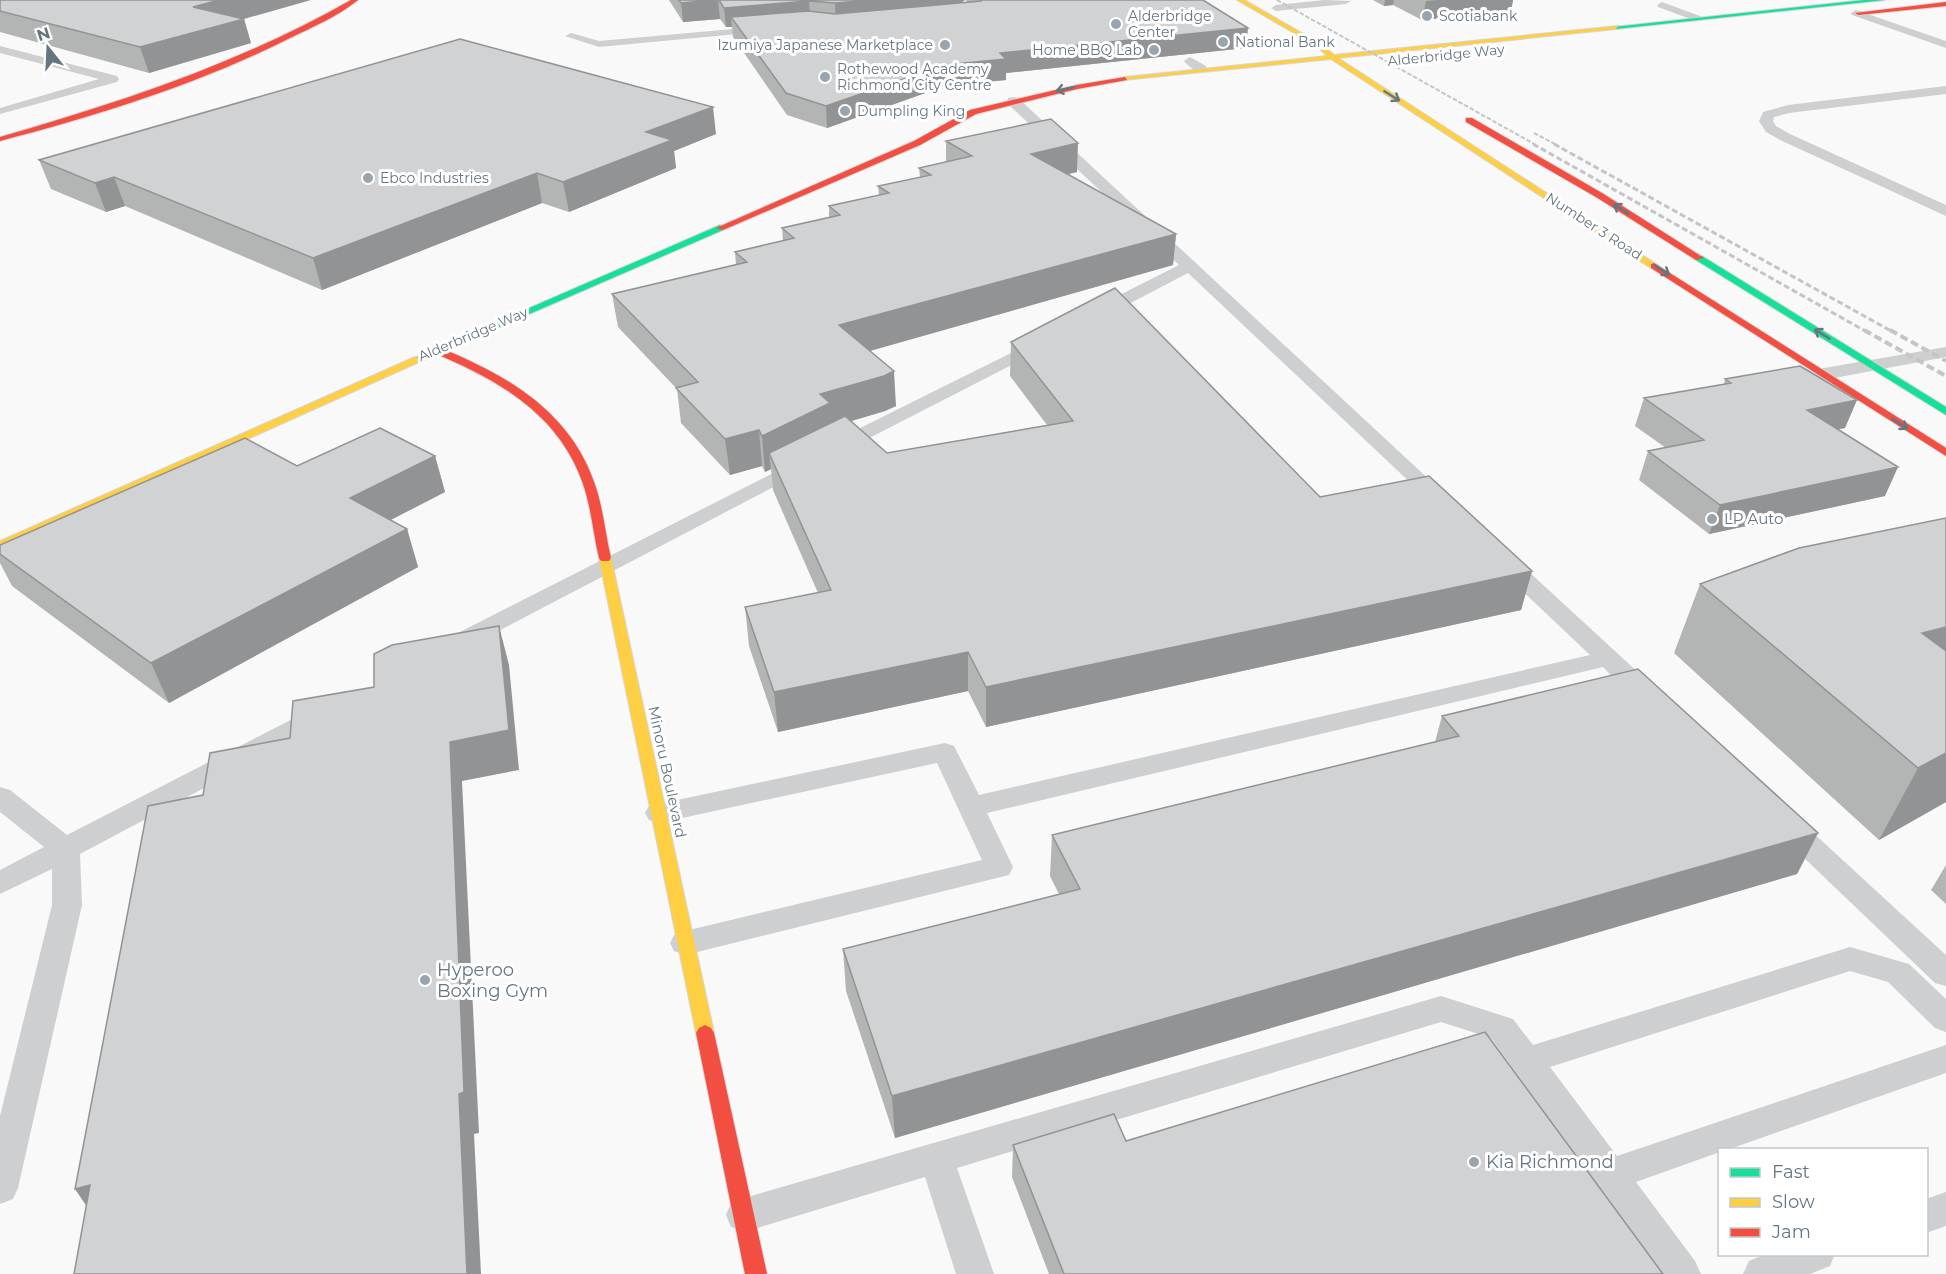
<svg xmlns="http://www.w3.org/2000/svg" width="1946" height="1274" viewBox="0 0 1946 1274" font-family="Montserrat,sans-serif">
<rect width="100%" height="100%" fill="#f9f9f9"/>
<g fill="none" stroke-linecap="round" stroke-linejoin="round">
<defs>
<path id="fast" d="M 1864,0 L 1885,0 L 1616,29 L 1613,27 Z
M 720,225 L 724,228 L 723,230 L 419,362 L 411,362 L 410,360 Z
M 1696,256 L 1702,256 L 1946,407 L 1946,415 L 1696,260 Z"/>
<path id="slow" d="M 1237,0 L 1244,0 L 1321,44 L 1334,55 L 1618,26 L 1616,29 L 1338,58 L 1659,266 L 1651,268 L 1331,59 L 1123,80 L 1125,77 L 1327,56 L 1317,46 Z
M 415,357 L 419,358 L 419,362 L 0,550 L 0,541 Z
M 605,554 L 611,558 L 714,1033 L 711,1038 L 705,1041 L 699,1038 L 696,1033 L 599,558 Z"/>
<path id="jam" d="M 351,0 L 358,0 C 338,16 313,27 290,38 C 199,84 99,115 0,141 L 0,137 C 122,102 240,63 351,0 Z
M 1946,2 L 1946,6 L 1858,15 L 1855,13 Z
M 1125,77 L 1127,80 L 1077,89 L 976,114 L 920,145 L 723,230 L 716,228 L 914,141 L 970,110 L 1077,85 Z
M 1466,118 L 1472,118 L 1602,193 L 1704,258 L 1696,260 L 1596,197 L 1466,122 Z
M 1654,263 L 1946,448 L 1946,456 L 1651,268 L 1651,264 Z
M 436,347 C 449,351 462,357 474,363 C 527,388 574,424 594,482 C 603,506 605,533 611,558 L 609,561 L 601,561 L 599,558 C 593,533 591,505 582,481 C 557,412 496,379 432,352 L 431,350 Z
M 705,1025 L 711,1028 L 714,1033 L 767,1274 L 745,1274 L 696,1033 L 699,1028 Z"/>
</defs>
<use href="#fast" stroke="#d5d6d7" stroke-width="2"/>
<use href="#slow" stroke="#d5d6d7" stroke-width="2"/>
<use href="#jam" stroke="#d5d6d7" stroke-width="2"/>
<path fill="#cecfd0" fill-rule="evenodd" d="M 1324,0 L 1351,1 L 1346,4 L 1276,11 L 1271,8 L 1276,5 Z
M 1662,2 L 1700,16 L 1702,18 L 1696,21 L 1658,7 L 1657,5 Z
M 1856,10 L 1946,41 L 1946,48 L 1852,15 L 1851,13 Z
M 766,26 L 772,29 L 770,31 L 599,47 L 565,36 L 571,33 L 599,41 Z
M 0,46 L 117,76 L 119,79 L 117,82 L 0,114 L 0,108 L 99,79 L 0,53 Z
M 1190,57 L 1206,66 L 1206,72 C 1198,74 1189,67 1184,61 Z
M 1946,86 L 1946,94 L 1789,113 L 1774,117 L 1773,121 L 1776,126 L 1790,134 L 1946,205 L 1946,216 L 1780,140 L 1766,132 L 1759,121 L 1763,112 L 1788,105 Z
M 1013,97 L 1018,98 L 1448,497 L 1452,501 L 1448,505 L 1441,507 L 1434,505 L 1188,273 L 1102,318 L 1090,318 L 1087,314 L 1090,310 L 1179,265 L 1008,104 L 1007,101 L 1008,98 Z
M 1039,339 L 1045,340 L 1048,344 L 1045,348 L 842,452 L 828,452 L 825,448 L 828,444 Z
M 1946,347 L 1946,357 L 1824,380 L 1817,378 L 1815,374 L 1817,370 L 1824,368 Z
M 801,459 L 808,461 L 811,465 L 808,469 L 462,650 L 453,652 L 444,650 L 441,645 L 444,640 Z
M 1505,555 L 1513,557 L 1655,688 L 1659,694 L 1655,700 C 1633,706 1617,681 1603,667 L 987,813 L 1013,867 L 1009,875 L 685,955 L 674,951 L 670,943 L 674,935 L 685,931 L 982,860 L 937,763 L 659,823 L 649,820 L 645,813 L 649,806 L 945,743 L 954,746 L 979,795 L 1590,655 L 1497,567 L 1494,562 L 1497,557 Z
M 319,708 L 328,710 L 332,716 L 328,722 L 80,854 L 82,905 L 18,1188 L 13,1199 L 0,1204 L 0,1116 L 52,905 L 52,869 L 0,894 L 0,870 L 44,847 L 0,812 L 0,787 L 10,790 L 67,835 L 310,710 Z
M 1788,816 L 1798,819 L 1946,955 L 1946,986 L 1935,983 L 1778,833 L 1774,826 L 1778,819 Z
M 1850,947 L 1909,964 L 1946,999 L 1946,1032 L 1935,1028 L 1888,982 L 1850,971 L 1550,1067 L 1617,1156 L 1946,1045 L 1946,1073 L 1727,1150 L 1720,1150 L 1720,1152 L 1636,1182 L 1695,1261 L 1701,1274 L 1660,1274 L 1491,1038 L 1441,1022 L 957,1168 L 994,1274 L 956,1274 L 925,1177 L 744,1232 L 731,1227 L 726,1215 L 731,1203 L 744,1198 L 1441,996 L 1513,1019 L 1533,1045 Z
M 1946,1192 L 1946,1226 L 1926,1233 L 1926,1199 Z
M 1766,1254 L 1835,1254 L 1830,1266 L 1810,1274 L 1743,1274 L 1749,1261 Z"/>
<use href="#fast" fill="#16e098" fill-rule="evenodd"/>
<use href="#slow" fill="#ffcf43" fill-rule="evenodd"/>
<use href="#jam" fill="#f24e42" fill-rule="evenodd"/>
<path stroke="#c3c5c6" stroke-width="2" stroke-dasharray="4.5 2" stroke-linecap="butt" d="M 1277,0 L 1536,145
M 1534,133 L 1557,145"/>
<path stroke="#c3c5c6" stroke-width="3" stroke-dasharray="6 3" stroke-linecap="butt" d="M 1533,144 L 1867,332
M 1554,144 L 1893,332"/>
<path stroke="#c3c5c6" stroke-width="4" stroke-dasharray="8 4" stroke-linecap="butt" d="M 1864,330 L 1946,376
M 1890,330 L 1946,361"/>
</g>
<path fill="#b3b5b5" d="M 0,0 L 244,19 L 251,43 L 149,73 L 0,32 Z
M 669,0 L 965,0 L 963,1 L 963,3 L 968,2 L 965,0 L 1203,0 L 1246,48 L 1006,73 L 1006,80 L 945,86 L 827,128 L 787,115 L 733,37 L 732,27 L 726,27 L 720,19 L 683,22 Z
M 1373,0 L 1513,0 L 1511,11 L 1422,20 L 1393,5 L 1384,6 Z
M 716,134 L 674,151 L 676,168 L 569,212 L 542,203 L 322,290 L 125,206 L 106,212 L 51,189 L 39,160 Z
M 946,141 L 1077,172 L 1067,174 L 1176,234 L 1173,265 L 870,351 L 896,406 L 885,411 L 851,421 L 887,453 L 1047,425 L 1010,376 L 1011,342 L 1320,497 L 1532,571 L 1521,610 L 986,727 L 968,691 L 778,732 L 749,646 L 745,607 L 818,593 L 773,490 L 771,469 L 765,472 L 762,466 L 730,475 L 681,423 L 677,389 L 618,327 L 612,294 L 736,265 L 735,252 L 783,241 L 782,228 L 829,217 L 829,206 L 879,195 L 878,186 L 920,177 L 919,168 L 946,162 Z
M 1725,379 L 1845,428 L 1838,429 L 1885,496 L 1709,534 L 1639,480 L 1648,451 L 1666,448 L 1635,426 L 1644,398 L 1724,384 Z
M 435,456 L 445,492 L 391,520 L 407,529 L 418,567 L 169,703 L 12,586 L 0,563 L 0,545 L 297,466 Z
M 1946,518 L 1946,802 L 1879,840 L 1674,653 L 1700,584 Z
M 1442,716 L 1818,833 L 1797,874 L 895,1138 L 846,991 L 843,949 L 1059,894 L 1050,876 L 1052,835 L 1435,742 Z
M 1946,865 L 1946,904 L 1931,890 Z
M 1126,1141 L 1663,1274 L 1049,1274 L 1012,1177 L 1013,1145 Z"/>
<path fill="#929394" d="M 219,0 L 311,0 L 244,19 L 251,43 L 149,73 L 140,47 L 193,7 Z
M 718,0 L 720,19 L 683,22 L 681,3 Z
M 874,0 L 965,0 L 963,1 L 963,11 L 836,23 L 835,3 Z
M 1385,0 L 1394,0 L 1393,5 L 1384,6 Z
M 1439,0 L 1513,0 L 1511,11 L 1422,20 L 1426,1 Z
M 809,1 L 810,20 L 731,17 L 732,27 L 726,27 L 724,8 Z
M 1248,28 L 1246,48 L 1006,73 L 1006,80 L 945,86 L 827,128 L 826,106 L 944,65 L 1000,53 Z
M 713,107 L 716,134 L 674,151 L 676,168 L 569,212 L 563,182 L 646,132 Z
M 1078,143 L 1077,172 L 1031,183 L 1031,154 Z
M 537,173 L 542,203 L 322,290 L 313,258 Z
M 114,177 L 125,206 L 106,212 L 95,183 Z
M 1176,234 L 1173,265 L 841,359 L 839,325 Z
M 894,371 L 896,406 L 885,411 L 831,427 L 769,453 L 771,469 L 765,472 L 762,436 L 820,394 Z
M 1857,400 L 1845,428 L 1796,437 L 1807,410 Z
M 759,430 L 762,466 L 730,475 L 725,439 Z
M 435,456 L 445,492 L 361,535 L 350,498 Z
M 1898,467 L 1885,496 L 1709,534 L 1720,505 Z
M 407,529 L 418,567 L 169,703 L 151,663 Z
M 1532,571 L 1521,610 L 986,727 L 986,687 Z
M 499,626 L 509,665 L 519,770 L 462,781 L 479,1133 L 474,1134 L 481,1274 L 467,1274 L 459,1094 L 450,742 Z
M 1946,627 L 1946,688 L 1922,633 Z
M 968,652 L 968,691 L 778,732 L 774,692 Z
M 1946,753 L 1946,802 L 1879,840 L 1918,768 Z
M 1818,833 L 1797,874 L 895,1138 L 892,1096 Z
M 90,1185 L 102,1229 L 75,1189 Z"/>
<path fill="#d0d2d3" stroke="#929394" stroke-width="1.5" d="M 0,0 L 219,0 L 193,7 L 244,19 L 140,47 L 0,11 Z
M 679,0 L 715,0 L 681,3 Z
M 719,0 L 874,0 L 835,3 L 809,1 L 724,8 Z
M 981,0 L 1203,0 L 1248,28 L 1000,53 L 1006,59 L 944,65 L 826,106 L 786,93 L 731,17 L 809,11 L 835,14 L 981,1 Z
M 460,39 L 713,107 L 646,132 L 672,140 L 563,182 L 537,173 L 313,258 L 114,177 L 95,183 L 39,160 Z
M 1051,119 L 1078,143 L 1031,154 L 1176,234 L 839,325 L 894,371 L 884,376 L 820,394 L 830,403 L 762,436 L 759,430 L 725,439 L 676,388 L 698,382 L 612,294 L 747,262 L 735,252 L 794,238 L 782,228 L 840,215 L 829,206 L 889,193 L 878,186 L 931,175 L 919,168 L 972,156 L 946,141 Z
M 1115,288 L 1320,497 L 1429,476 L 1532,571 L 986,687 L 968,652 L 774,692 L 745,607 L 831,590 L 769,453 L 845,416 L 887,453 L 1073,421 L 1011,342 Z
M 1800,366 L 1857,400 L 1807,410 L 1898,467 L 1720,505 L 1648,451 L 1704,440 L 1644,398 L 1731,383 L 1725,379 Z
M 380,428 L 435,456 L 350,498 L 407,529 L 151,663 L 0,554 L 0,545 L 245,438 L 297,466 Z
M 1946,518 L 1946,627 L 1922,633 L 1946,651 L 1946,753 L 1918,768 L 1700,584 L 1799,548 Z
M 499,626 L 509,730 L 450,742 L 464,1092 L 459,1094 L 467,1274 L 74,1274 L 90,1185 L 75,1189 L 148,806 L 203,795 L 210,753 L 290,738 L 293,701 L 374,687 L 374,654 L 392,645 Z
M 1638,669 L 1818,833 L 892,1096 L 843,949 L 1080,889 L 1052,835 L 1459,736 L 1442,716 Z
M 1485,1032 L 1663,1274 L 1064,1274 L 1013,1145 L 1114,1114 L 1126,1141 Z"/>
<defs><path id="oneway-shaft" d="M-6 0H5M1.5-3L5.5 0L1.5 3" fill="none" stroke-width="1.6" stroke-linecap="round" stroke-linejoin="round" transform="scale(1.5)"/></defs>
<g stroke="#657683">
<use href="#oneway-shaft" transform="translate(1065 89) rotate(168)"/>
<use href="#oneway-shaft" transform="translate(1392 96) rotate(32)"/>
<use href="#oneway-shaft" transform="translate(1621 209) rotate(-148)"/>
<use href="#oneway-shaft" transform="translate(1662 270) rotate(33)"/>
<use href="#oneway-shaft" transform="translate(1822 334) rotate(-148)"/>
<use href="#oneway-shaft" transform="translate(1900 424) rotate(33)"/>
</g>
<g fill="#99a4ac" stroke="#fff" stroke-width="2">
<circle cx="1427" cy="16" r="6"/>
<circle cx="1116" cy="24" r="6"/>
<circle cx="1223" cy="42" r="6"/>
<circle cx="945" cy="45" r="6"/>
<circle cx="1154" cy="50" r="6"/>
<circle cx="825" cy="77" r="6"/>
<circle cx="845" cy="111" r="6"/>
<circle cx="368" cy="178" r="6"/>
<circle cx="1712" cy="519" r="6"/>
<circle cx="425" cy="980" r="6"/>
<circle cx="1474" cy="1162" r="6"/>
</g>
<g text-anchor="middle" stroke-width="6" stroke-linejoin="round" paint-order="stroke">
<g font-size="14" fill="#657683" stroke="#fff" text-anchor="start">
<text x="1128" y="21">Alderbridge<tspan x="1128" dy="16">Center</tspan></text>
<text x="1439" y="21">Scotiabank</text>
<text x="1235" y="47">National Bank</text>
<text x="933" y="50" text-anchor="end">Izumiya Japanese Marketplace</text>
<text x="1142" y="55" text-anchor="end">Home BBQ Lab</text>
<text x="837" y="74">Rothewood Academy<tspan x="837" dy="16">Richmond City Centre</tspan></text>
<text x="857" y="116">Dumpling King</text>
<text x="380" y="183">Ebco Industries</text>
</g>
<g font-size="14" fill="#657683" stroke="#fff">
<text transform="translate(1446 55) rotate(-6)" y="5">Alderbridge Way</text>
<text transform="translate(1594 226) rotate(33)" y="5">Number 3 Road</text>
<text transform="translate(473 334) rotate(-23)" y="5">Alderbridge Way</text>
</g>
<g font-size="15" fill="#657683" stroke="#fff" text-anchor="start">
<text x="1724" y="524">LP Auto</text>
</g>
<g font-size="15" fill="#657683" stroke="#fff">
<text transform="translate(667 772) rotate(78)" y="5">Minoru Boulevard</text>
</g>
<g font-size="18" fill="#657683" stroke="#fff" text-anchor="start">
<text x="437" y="976">Hyperoo<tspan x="437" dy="21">Boxing Gym</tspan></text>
<text x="1486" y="1168">Kia Richmond</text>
</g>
</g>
<rect x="1718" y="1148" width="210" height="108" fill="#ffffff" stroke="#c1c8cd" stroke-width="1.5"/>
<rect x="1730" y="1168" width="30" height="9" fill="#16e098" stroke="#c1c8cd" stroke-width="1.5"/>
<text x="1772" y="1178" font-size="18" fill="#657683">Fast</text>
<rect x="1730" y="1198" width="30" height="9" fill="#ffcf43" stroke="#c1c8cd" stroke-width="1.5"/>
<text x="1772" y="1208" font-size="18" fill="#657683">Slow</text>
<rect x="1730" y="1228" width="30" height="9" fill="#f24e42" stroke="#c1c8cd" stroke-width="1.5"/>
<text x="1772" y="1238" font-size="18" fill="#657683">Jam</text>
<g transform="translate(48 48) rotate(342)" stroke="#ffffff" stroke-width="4.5" paint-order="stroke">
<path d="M0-4.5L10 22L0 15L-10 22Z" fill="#657683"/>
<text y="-9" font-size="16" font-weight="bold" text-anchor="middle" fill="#657683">N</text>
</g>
</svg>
